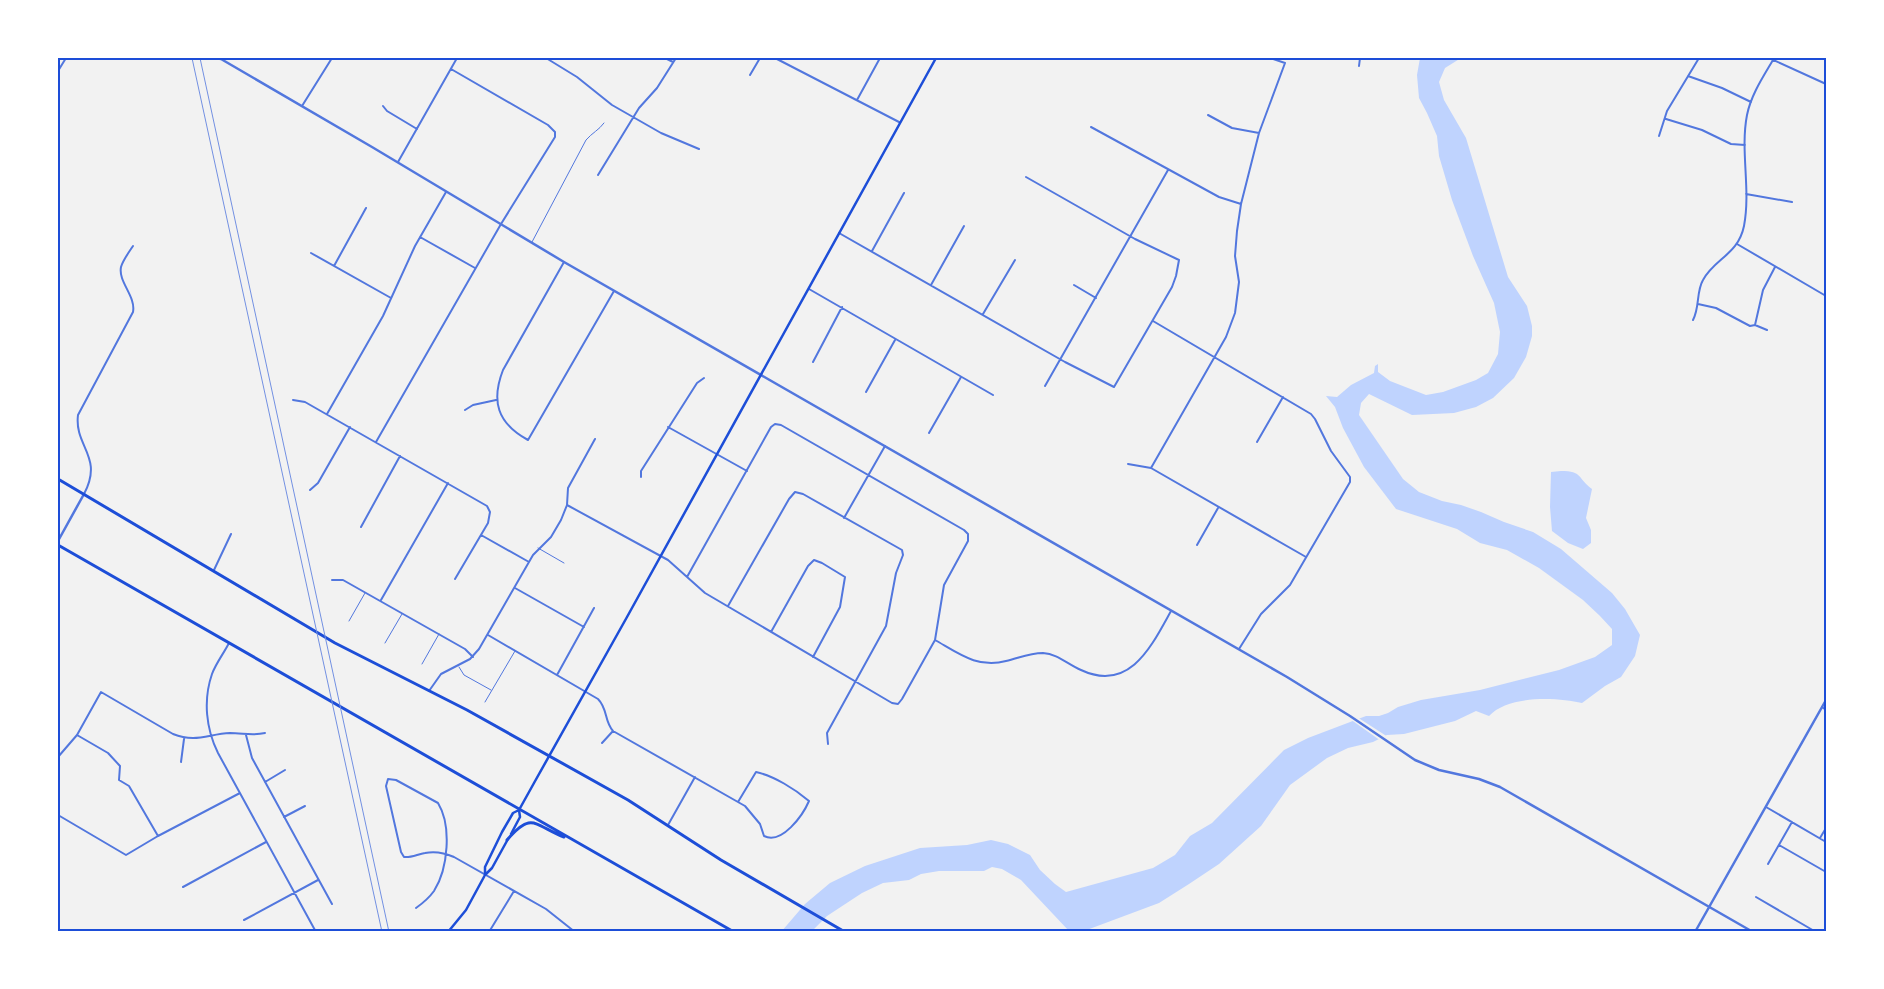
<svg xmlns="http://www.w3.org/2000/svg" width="1884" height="989" viewBox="0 0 1884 989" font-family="Helvetica,sans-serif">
<rect width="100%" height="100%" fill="#f2f2f2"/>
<path fill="#bfd3fe" d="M 1420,58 L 1461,58 L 1445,68 L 1439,82 L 1444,100 L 1466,138 L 1508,277 L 1527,306 L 1532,326 L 1532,336 L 1526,357 L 1514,378 L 1493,398 L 1476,407 L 1454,413 L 1412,415 L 1369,394 L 1361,403 L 1359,415 L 1403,479 L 1419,492 L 1442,501 L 1461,505 L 1481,512 L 1504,522 L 1533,532 L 1561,549 L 1612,593 L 1625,609 L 1640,635 L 1635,656 L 1621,677 L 1605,686 L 1582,703 C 1557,697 1508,695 1489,716 L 1476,711 L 1455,721 L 1404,734 L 1387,735 L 1373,742 L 1348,748 L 1327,758 L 1290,785 L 1261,826 L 1219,864 L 1189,884 L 1159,903 L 1084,931 L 1069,931 L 1021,880 L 1002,869 L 992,867 L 984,871 L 939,871 L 921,874 L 909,880 L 883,883 L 862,893 L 827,916 L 812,931 L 781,932 L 805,904 L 830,883 L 865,866 L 920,848 L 967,845 L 991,840 L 1008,844 L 1030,855 L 1040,870 L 1055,884 L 1066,892 L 1153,868 L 1175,855 L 1190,836 L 1212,823 L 1284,750 L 1308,738 L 1366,716 L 1379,716 L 1388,713 L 1398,707 L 1421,700 L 1480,690 L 1559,670 L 1595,657 L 1612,645 L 1612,629 L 1600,616 L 1583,600 L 1539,568 L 1507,550 L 1480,543 L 1457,529 L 1396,509 L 1364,467 L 1343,428 L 1335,407 L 1326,396 L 1337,397 L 1351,385 L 1374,373 L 1375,366 L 1378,364 L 1378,372 L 1390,381 L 1426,395 L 1443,392 L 1476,380 L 1488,373 L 1498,354 L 1500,332 L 1494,303 L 1473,256 L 1452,200 L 1439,156 L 1437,136 L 1427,113 L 1419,98 L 1417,75 Z
M 1561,471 C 1583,471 1577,478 1592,489 L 1586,518 L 1591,530 L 1591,543 L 1583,549 L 1568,543 L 1552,531 L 1550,507 L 1551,472 Z"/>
<path fill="#f2f2f2" d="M 1357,717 L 1388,737 L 1381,741 L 1350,719 Z"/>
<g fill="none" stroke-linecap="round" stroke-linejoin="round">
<path stroke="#5277de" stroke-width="1" d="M 532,242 L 586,140 C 592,133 599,130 604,123
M 538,548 L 564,563
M 349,621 L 365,593
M 385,643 L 402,614
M 422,664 L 439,634
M 459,667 L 464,675 L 491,690
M 485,702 L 515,651"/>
<path stroke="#5277de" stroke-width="2" d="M 546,58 L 577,77 L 612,105 L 661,133 L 699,149
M 665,58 L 673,62
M 775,58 L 899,122
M 1769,58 L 1826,84
M 1359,66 L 1360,58
M 58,71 L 66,58
M 750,75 L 760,58
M 1688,76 L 1722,88 L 1751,102
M 857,100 L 880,58
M 302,106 L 332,58
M 383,106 L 387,111 L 417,129
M 1208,115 L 1232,128 L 1259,133
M 1666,119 L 1702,130 L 1731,144 L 1745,145
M 1091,127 L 1219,197 L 1241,204
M 1659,136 L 1667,111 L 1699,58
M 398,162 L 457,58
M 598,175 L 639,108 L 657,88 L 676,58
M 1746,194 L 1792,202
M 839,233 L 1065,362 L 1114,387 L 1172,287 L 1176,276 L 1179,260 L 1135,239 L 1026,177
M 420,237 L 475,268
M 1737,244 L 1826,296
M 872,251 L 904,193
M 311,253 L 391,298
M 564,262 L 503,370 C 491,401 497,423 528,440 L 614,291
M 334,266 L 366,208
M 931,285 L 964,226
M 1074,285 L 1096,298
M 809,289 L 993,395
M 1698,304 L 1716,308 L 1750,326 L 1755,325 L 1767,330
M 983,314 L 1015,260
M 1693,320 C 1700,307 1696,292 1703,280 C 1715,258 1738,255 1744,226 C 1751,189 1740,151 1747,115 C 1751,95 1763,77 1773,60
M 1153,321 L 1311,414 L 1315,419 L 1331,451 L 1350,477 L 1350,482 L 1290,585 L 1261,614 L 1239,649
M 1755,325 L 1763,290 L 1775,267
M 813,362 L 842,307
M 1045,386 L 1168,170
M 866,392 L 895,340
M 293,400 L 305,402 L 487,506 L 490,512 L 488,523 L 455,579
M 465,410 L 473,405 L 496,400
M 327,414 L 383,316 L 415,246 L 446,192
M 668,427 L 747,471
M 929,433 L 961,377
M 376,442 L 501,224 L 555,137 L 555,132 L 548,125 L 451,69
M 1257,442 L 1283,397
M 1128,464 L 1151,468 L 1306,557
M 1151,468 L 1226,337 L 1235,313 L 1239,282 L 1235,256 L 1237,231 L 1241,204 L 1259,133 L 1285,63 L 1270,58
M 641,477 L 641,471 L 697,383 L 704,378
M 310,490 L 318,483 L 350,427
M 84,494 C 104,456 74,447 78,415 L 133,312 C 136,296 118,282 121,267 C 123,260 129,252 133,246
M 567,505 L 668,560 L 705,593 L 892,703 L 898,704 L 902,699 L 935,640 L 944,585 L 968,541 L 968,534 L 964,530 L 781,425 L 775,424 L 771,427 L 687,577
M 844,518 L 885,446
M 361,527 L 400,456
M 481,535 L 529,562
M 1197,545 L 1218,508
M 214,570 L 231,534
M 332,580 L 343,580 L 465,649 L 473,657
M 515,588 L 584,627
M 381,600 L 448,483
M 728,606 L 789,499 L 795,492 L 803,494 L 902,550 L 903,555 L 896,573 L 886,626 L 827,733 L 828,744
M 771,632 L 808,566 L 814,560 L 822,563 L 845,577 L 840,607 L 813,657
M 488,635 L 598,699 C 608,709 604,721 613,731 L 745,806 L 760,824 L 764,836 C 782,845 803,815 809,801 C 795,789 774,776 756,772 L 738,802
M 935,640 C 958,653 978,669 1006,661 C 1019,658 1029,653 1043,653 C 1058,654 1067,664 1081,670 C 1130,693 1152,645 1171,611
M 229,643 C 224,653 216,663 212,674 C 203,700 206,729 218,753 L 316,932
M 557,675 L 594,608
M 429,691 L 441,674 L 470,659 L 479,649 L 533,555 L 551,537 L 561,520 L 567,505 L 568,488 L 595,439
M 1822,707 L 1826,710
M 77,735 L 108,753 L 120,766 L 119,780 L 129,786 L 158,836
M 246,735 L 252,758 L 332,904
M 602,743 L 613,731
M 58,757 L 77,735 L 101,692 L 173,734 C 196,743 208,734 230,733 C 243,733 253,736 265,733
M 181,762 L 184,739
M 265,782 L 285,770
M 1766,807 L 1826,842
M 58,815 L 126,855 L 158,836 L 240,793
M 284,817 L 305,806
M 668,825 L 695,777
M 1820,838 L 1826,828
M 1779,845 L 1826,872
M 1768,864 L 1792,822
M 183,887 L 266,842
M 1756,897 L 1816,932
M 416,908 C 423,903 429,898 434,891 C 448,869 452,826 438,803 L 396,780 L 388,779 L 386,786 L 401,852 L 404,857 C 411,858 418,854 425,853 C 435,851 445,853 454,857 L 546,909 L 575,932
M 244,920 L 318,880
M 489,932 L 514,891"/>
<path stroke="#5277de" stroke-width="2.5" d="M 215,58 L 221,59 L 372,147 L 564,262 L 1287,677 L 1350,716 L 1415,760 L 1439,770 L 1479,779 L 1500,787 L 1753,932
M 58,541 L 84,494
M 1695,932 L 1826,700"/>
<path stroke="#1d4ed8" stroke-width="2.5" d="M 511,834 L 520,817 L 519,810 L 534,783 L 627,617 L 936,58
M 485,875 L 485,867 L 502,832 L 513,813 L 519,810
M 448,932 L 466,910 L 485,875 L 492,868 L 508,839"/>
<path stroke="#1d4ed8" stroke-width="3" d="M 58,479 L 335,643 L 467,710 L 628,800 L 721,860 L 845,932
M 58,545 L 734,932
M 507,840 C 532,811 534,825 564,837"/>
<path stroke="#7290e2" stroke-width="1" d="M 192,58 L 382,932
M 200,58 L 389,932"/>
</g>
<rect width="1884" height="989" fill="none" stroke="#ffffff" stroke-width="118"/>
<rect x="59" y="59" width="1766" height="871" fill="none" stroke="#1d4ed8" stroke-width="2"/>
</svg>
